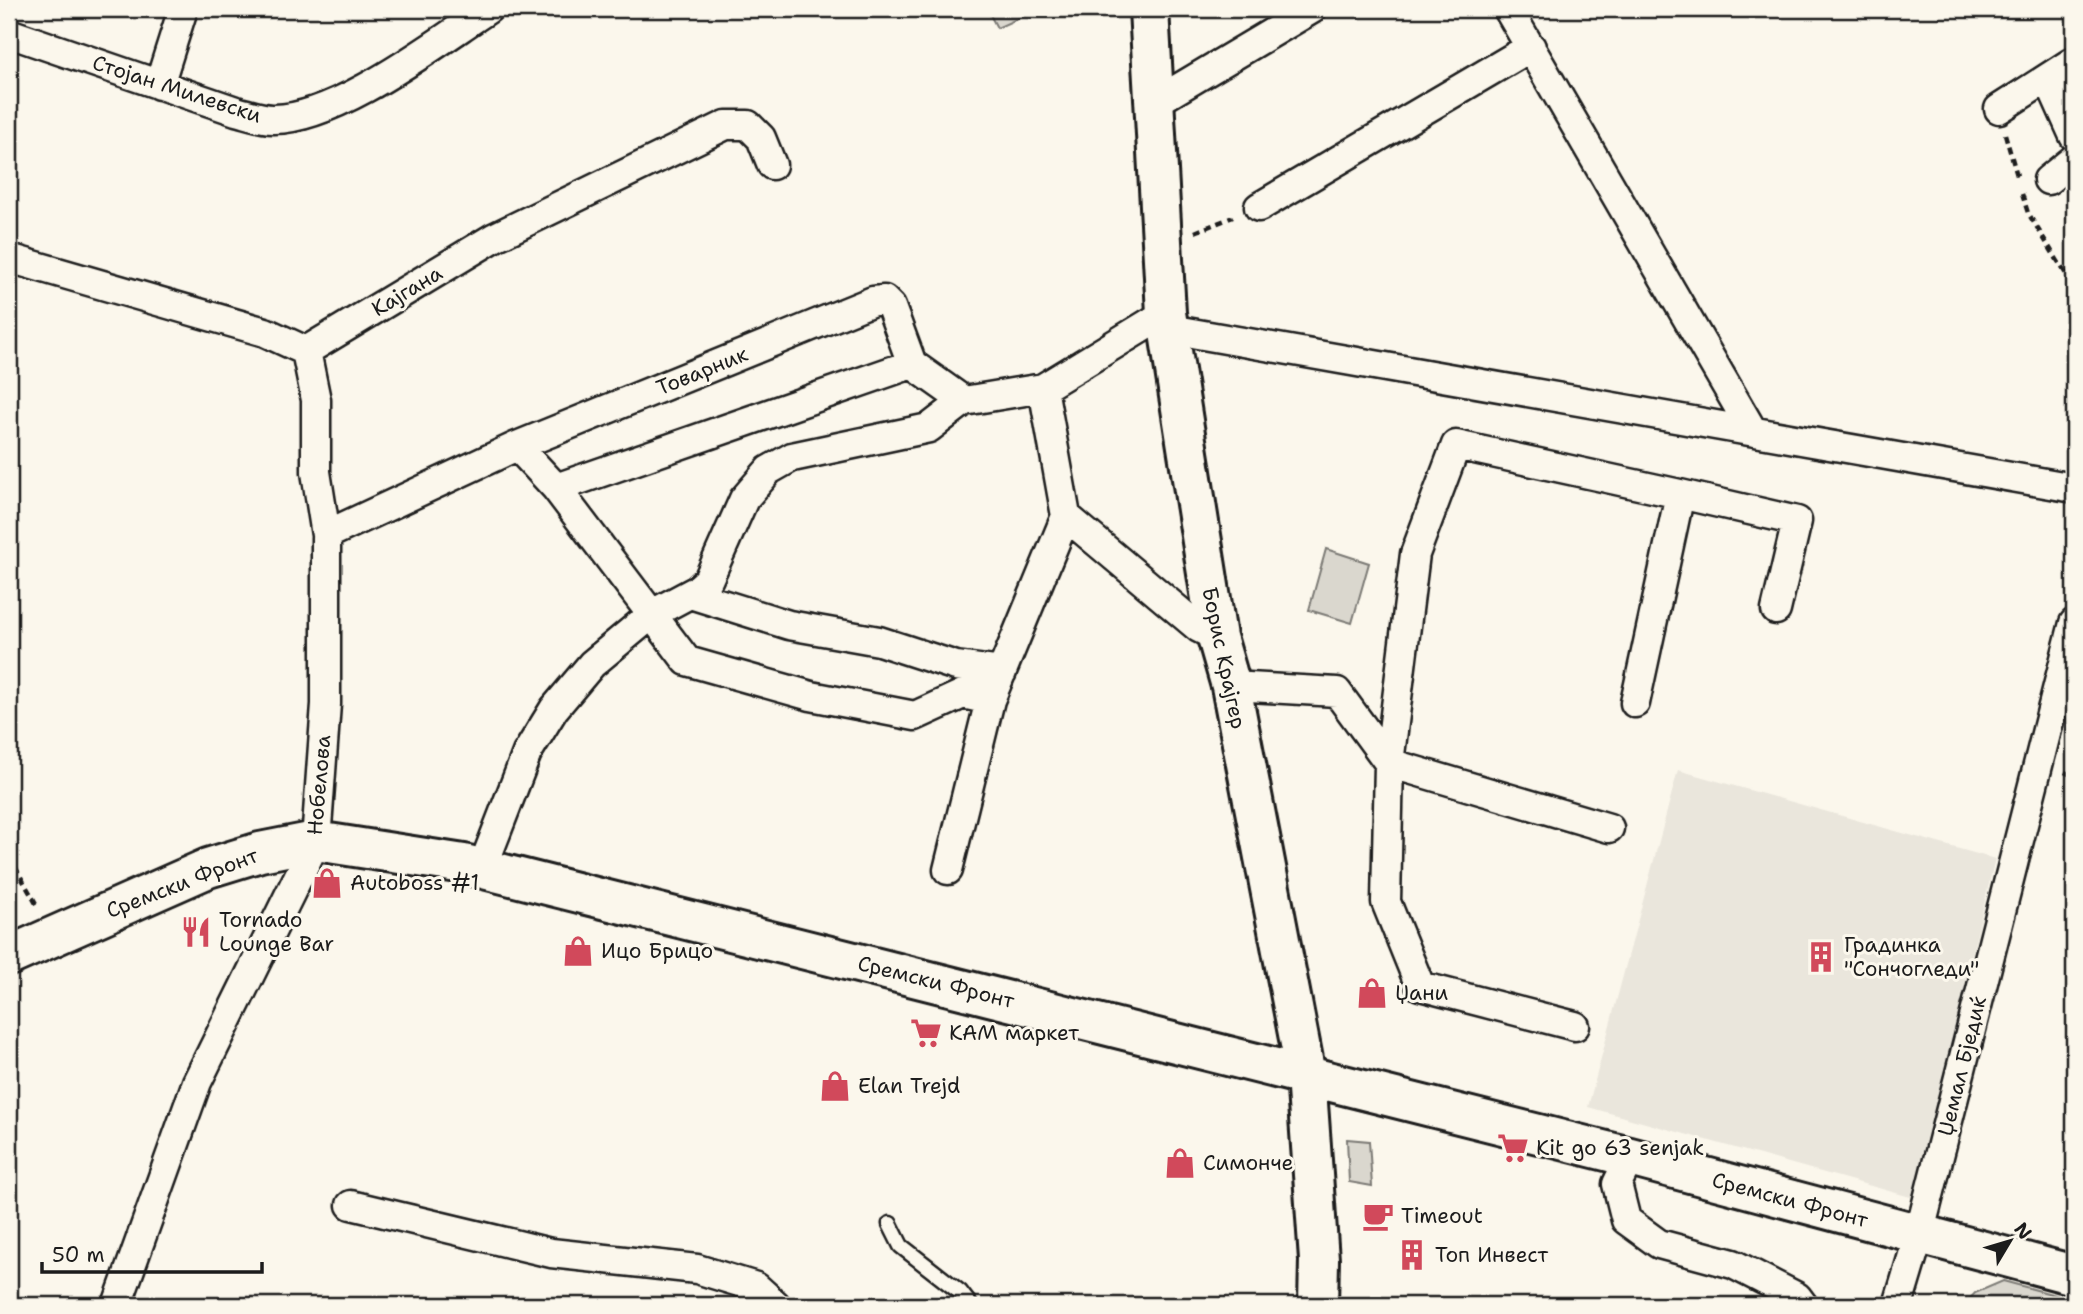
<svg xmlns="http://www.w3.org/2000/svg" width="2083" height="1314" viewBox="0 0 2083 1314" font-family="'Shantell Sans',sans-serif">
<rect width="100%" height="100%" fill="#fbf7ec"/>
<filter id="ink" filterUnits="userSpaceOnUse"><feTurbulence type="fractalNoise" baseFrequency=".0143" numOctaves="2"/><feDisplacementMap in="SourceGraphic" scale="14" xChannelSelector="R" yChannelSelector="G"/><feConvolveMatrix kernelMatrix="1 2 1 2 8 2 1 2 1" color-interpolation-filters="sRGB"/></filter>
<g filter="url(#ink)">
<path fill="#eae6dc" d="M 1678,770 L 1995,859 L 1914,1198 L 1588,1107 Z"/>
<path fill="#dad7ce" stroke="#7b7a75" stroke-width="2" d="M 987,9 L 1039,9 L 997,28 Z
M 1326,549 L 1369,563 L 1352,623 L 1309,610 Z
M 1347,1139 L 1369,1141 L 1372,1186 L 1349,1182 Z
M 2003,1281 L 2074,1300 L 2074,1305 L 1964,1305 L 1975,1293 Z"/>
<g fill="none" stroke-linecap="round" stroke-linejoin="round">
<defs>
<path id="lane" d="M 890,1224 L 901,1246 L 960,1292 L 970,1305"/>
<path id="street" d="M 1508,9 L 1752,430
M 9,33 L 236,111 C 248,114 261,119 273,119 C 336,120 436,43 488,9
M 2048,78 L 2074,136
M 159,85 L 183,9
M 1154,103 L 1312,9
M 1999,109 L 2074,61
M 2048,180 L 2074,159
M 1259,207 L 1531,47
M 9,258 L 265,332 L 306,351 L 495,237 L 726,125 L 748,125 L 761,138 L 772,165
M 1166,313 L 1043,388 L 1066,516 L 1199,628 L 1217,637
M 1169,329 L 2074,488
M 517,446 L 556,488 L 687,661 L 811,696 L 915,716 L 963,694 L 990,700
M 556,488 L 912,364
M 1680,494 L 1797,521 L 1776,610
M 326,535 L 517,446 L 873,301 L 884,300 L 891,307 L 912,364 L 964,401 L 1043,388
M 690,594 L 789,625 L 879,641 L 956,666 L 1002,672
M 1231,686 L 1337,692 L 1389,763 L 1609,828
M 482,869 L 527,753 L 554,709 L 592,664 L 652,614 L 697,590 L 708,580 L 744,499 L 769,470 L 792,457 L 929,428 L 964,401
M 948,870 L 990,700 L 1066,516
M 1575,1026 L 1420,986 L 1386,902 L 1389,763 L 1415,554 L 1456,445 L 1680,494 L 1635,703
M 1630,1157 L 1617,1184 L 1626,1220 L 1659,1244 L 1733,1264 L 1797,1297 L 1803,1305
M 351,1205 L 551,1253 L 697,1269 L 756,1287 L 776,1305
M 117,1305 L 197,1082 L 316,841 L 326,704 L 326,535 L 316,472 L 316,400 L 306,351
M 1898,1305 L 1919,1235 L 2074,623"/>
<path id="secondary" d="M 1149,9 L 1166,313 L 1217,637 L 1231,686 L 1306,1075 L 1319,1260 L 1318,1305
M 9,956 L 208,868 L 260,852 L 316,841 L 464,864 L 1630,1157 L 2074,1275"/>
</defs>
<use href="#lane" stroke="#1c1c1c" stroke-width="19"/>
<use href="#street" stroke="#1c1c1c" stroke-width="33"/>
<use href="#secondary" stroke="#1c1c1c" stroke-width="44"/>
<path stroke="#1c1c1c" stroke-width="4.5" stroke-dasharray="7 5" stroke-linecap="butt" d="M 2005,134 L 2018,179
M 2022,194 L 2028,213 L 2074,287
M 1195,232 L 1233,217
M 2065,772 L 2074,777
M 9,856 L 38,907"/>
<use href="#lane" stroke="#fbf7ec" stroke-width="14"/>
<use href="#street" stroke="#fbf7ec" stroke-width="28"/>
<use href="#secondary" stroke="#fbf7ec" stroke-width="38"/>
</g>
</g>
<defs>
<symbol id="shop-bare" viewBox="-9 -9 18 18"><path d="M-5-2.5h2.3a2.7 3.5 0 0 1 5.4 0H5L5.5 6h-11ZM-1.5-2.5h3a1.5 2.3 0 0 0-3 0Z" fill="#d1495b" stroke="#fbf7ec" stroke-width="2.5" paint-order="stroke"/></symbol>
<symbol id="restaurant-bare" viewBox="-9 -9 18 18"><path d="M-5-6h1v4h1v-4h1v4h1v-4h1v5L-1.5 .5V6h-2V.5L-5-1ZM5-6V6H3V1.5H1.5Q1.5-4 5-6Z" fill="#d1495b" stroke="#fbf7ec" stroke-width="2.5" paint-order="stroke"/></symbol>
<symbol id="building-bare" viewBox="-9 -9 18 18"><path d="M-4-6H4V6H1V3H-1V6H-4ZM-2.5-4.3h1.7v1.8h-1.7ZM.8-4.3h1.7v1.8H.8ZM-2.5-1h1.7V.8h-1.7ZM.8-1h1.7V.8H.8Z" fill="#d1495b" stroke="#fbf7ec" stroke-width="2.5" paint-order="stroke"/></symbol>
<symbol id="supermarket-bare" viewBox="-9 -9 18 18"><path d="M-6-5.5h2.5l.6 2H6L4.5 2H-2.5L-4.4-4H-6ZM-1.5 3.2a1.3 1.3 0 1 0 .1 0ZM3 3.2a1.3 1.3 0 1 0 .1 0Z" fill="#d1495b" stroke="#fbf7ec" stroke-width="2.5" paint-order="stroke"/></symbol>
<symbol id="cafe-bare" viewBox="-9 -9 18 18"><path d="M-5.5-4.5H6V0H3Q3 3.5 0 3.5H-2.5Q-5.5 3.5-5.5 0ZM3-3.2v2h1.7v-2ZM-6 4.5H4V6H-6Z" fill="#d1495b" stroke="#fbf7ec" stroke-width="2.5" paint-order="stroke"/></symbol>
</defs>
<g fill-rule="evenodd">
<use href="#shop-bare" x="305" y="861" width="44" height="44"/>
<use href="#restaurant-bare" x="174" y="910" width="44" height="44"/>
<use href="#shop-bare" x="556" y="929" width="44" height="44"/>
<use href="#building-bare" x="1799" y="935" width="44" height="44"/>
<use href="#shop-bare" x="1350" y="971" width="44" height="44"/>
<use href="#supermarket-bare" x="904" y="1011" width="44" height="44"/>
<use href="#shop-bare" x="813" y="1064" width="44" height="44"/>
<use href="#supermarket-bare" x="1491" y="1126" width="44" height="44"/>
<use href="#shop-bare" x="1158" y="1141" width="44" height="44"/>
<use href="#cafe-bare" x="1356" y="1194" width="44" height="44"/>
<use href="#building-bare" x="1390" y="1233" width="44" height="44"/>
</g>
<g text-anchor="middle" stroke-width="6" stroke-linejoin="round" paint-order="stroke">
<g font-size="21" fill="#1c1c1c" stroke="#fbf7ec">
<text transform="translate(177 89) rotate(18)" y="7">Стојан Милевски</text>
<text transform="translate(407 291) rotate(-31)" y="7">Кајгана</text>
<text transform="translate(702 371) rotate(-22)" y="7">Товарник</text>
<text transform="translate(1224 658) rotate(78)" y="7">Борис Крајгер</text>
<text transform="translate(319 785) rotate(-85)" y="7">Нобелова</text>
<text transform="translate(182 883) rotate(-21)" y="7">Сремски Фронт</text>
<text transform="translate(936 982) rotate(14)" y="7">Сремски Фронт</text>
<text transform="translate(1962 1066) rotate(-76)" y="7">Џемал Бједиќ</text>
<text transform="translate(1790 1200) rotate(15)" y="7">Сремски Фронт</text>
</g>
<g font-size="21" fill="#1c1c1c" stroke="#fbf7ec" text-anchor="start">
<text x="350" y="890">Autoboss #1</text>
<text x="219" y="927">Tornado<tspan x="219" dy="24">Lounge Bar</tspan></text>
<text x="1844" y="952">Градинка<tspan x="1844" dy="24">"Сончогледи"</tspan></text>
<text x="601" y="958">Ицо Брицо</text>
<text x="1395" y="1000">Џани</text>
<text x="949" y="1040">КАМ маркет</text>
<text x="858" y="1093">Elan Trejd</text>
<text x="1536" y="1155">Kit go 63 senjak</text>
<text x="1203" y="1170">Симонче</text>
<text x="1401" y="1223">Timeout</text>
<text x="1435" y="1262">Топ Инвест</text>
</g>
</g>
<rect width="2083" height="1314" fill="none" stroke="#fbf7ec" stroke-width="35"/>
<rect x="18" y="18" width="2048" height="1279" fill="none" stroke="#1c1c1c" stroke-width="2.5" filter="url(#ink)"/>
<g transform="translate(2010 1241) rotate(52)" stroke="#fbf7ec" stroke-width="5" paint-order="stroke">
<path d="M0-5L12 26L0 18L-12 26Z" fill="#1c1c1c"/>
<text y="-10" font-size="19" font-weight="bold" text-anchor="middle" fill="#1c1c1c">N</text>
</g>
<path d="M42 1262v10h220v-10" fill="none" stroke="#1c1c1c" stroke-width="3.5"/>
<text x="52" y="1262" font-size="21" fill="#1c1c1c" stroke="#fbf7ec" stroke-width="5" paint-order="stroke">50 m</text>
</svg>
